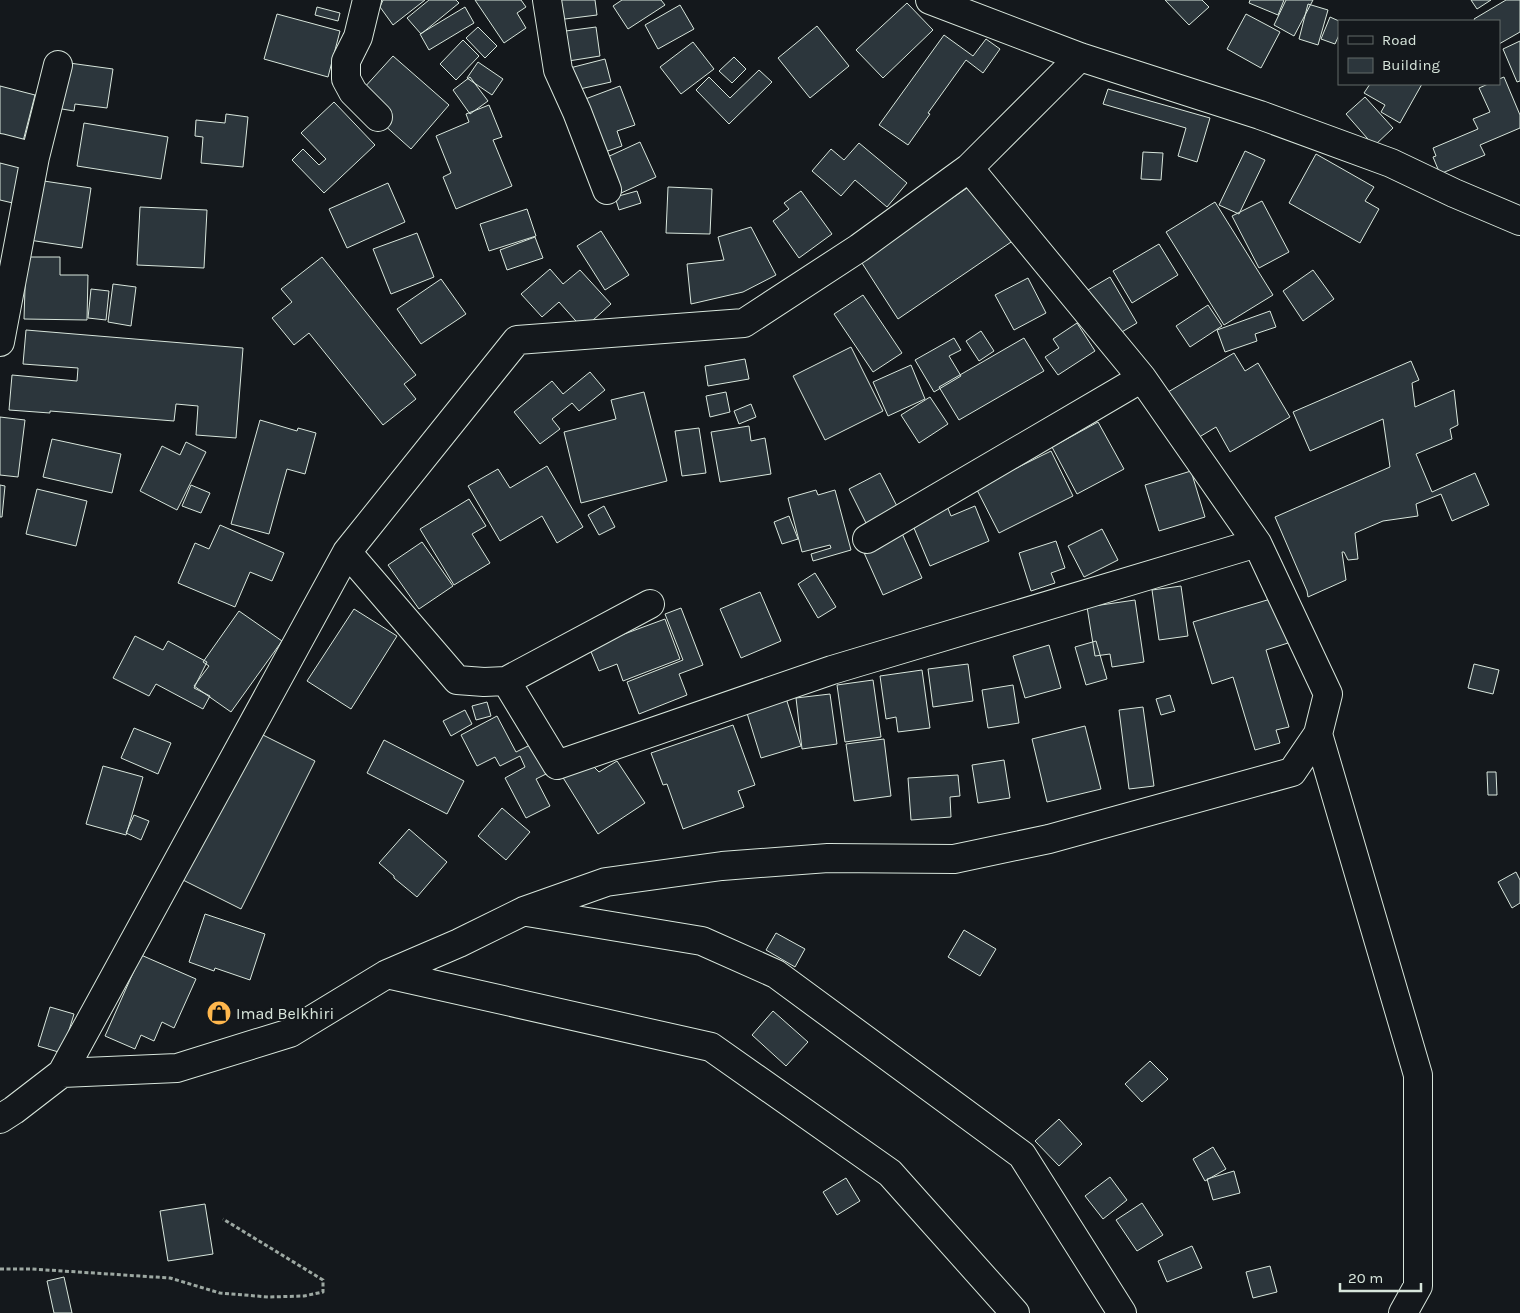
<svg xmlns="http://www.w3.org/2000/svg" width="1520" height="1313" viewBox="0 0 1520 1313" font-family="Karla,sans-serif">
<rect width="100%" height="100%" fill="#14181c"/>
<path fill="#2c363c" stroke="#d8e6dc" d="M 383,0 L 425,0 L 393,25 L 380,7 Z
M 429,0 L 456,0 L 459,3 L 421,34 L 407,18 Z
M 475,0 L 521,0 L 526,7 L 517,13 L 526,28 L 504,43 Z
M 554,0 L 595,0 L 597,15 L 557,20 Z
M 622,0 L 661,0 L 665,5 L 628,29 L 613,6 Z
M 1165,0 L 1202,0 L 1209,7 L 1189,25 Z
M 1250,0 L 1284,0 L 1278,15 L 1249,3 Z
M 1286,0 L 1313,0 L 1294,36 L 1274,25 Z
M 1471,0 L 1491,0 L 1477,9 Z
M 1506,0 L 1520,0 L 1520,32 L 1499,44 L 1499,21 L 1475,21 L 1474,19 Z
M 907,3 L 933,30 L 883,78 L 856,50 Z
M 1308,4 L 1328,10 L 1318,45 L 1299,39 Z
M 680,5 L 694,29 L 658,49 L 645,25 Z
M 317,7 L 340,13 L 338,21 L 315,15 Z
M 465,7 L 474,23 L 429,50 L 420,34 Z
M 277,14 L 340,31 L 328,77 L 264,59 Z
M 1246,14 L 1280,32 L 1261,68 L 1227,49 Z
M 1330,17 L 1339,21 L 1339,35 L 1335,44 L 1321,39 Z
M 817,26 L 849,66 L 810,98 L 778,58 Z
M 478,27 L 497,46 L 485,58 L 466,38 Z
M 596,27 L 600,56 L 562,62 L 558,32 Z
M 944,35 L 973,56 L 986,39 L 1000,49 L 983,73 L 966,60 L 928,113 L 930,114 L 908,145 L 879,125 Z
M 463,40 L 479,56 L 456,80 L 440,64 Z
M 1520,41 L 1520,81 L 1517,82 L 1503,49 Z
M 693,42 L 714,69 L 681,94 L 660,67 Z
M 393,56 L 449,105 L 411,149 L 382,123 L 363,89 Z
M 734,57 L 746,69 L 732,83 L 719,71 Z
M 605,59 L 611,82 L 571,91 L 566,69 Z
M 62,62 L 113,69 L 107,108 L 75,104 L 74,111 L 56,108 Z
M 478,62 L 503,79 L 492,95 L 467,78 Z
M 759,70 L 772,82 L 729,124 L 696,90 L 709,77 L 730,98 Z
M 470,77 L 488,101 L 470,114 L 453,90 Z
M 1504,77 L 1520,115 L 1520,128 L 1480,145 L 1485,155 L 1440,174 L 1433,157 L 1436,156 L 1433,148 L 1478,129 L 1473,119 L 1490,112 L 1479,88 L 1488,84 L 1499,84 L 1499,79 Z
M 1370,84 L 1422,84 L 1400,123 L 1381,112 L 1385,105 L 1364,93 Z
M 0,86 L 35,95 L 21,149 L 0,143 Z
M 620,86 L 635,125 L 617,131 L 622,146 L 599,154 L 580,101 Z
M 1108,89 L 1210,118 L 1197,162 L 1178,156 L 1186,128 L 1103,104 Z
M 1365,97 L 1393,128 L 1374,146 L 1346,114 Z
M 334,102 L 375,145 L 324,193 L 292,160 L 303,149 L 319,165 L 326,159 L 301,133 Z
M 489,105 L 502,137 L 493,140 L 512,186 L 456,209 L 443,177 L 451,173 L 436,136 L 469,122 L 466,114 Z
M 226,114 L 248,117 L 243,167 L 201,163 L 203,137 L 195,136 L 196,120 L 225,123 Z
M 84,123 L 168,137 L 161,179 L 77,166 Z
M 640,142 L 656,177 L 619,194 L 603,159 Z
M 859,143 L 907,183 L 887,207 L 855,180 L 841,196 L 812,171 L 831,149 L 844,160 Z
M 1245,151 L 1265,160 L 1239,214 L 1219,205 Z
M 1143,152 L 1163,153 L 1161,180 L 1141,179 Z
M 1316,154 L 1374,187 L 1365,201 L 1379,209 L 1360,243 L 1289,203 Z
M 0,161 L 24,165 L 17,204 L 0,200 Z
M 37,180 L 91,188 L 82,248 L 29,240 Z
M 976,182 L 1017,238 L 898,319 L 860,260 Z
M 388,183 L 405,222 L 347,248 L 329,209 Z
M 668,187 L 712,189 L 710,234 L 666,233 Z
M 637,191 L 641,203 L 619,210 L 615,197 Z
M 801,191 L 832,234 L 799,258 L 773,221 L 789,209 L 784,203 Z
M 1262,201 L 1289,252 L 1259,268 L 1232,216 Z
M 1215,202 L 1273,295 L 1224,325 L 1166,232 Z
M 140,207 L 207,210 L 204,268 L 137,265 Z
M 527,209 L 536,236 L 489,251 L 480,224 Z
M 751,227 L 776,275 L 743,292 L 691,304 L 687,264 L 724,260 L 718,237 Z
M 601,231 L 629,275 L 605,290 L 577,246 Z
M 417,233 L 434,277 L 391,294 L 373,249 Z
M 535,237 L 543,258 L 507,270 L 500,250 Z
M 1159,244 L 1178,275 L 1132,303 L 1113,271 Z
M 26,257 L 60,257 L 60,275 L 88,275 L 87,320 L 24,319 Z
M 322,257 L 416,375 L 404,384 L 416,399 L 383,425 L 309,333 L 294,345 L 272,318 L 292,302 L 281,289 Z
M 550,269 L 563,284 L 580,270 L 611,304 L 583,329 L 559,302 L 542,317 L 521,294 Z
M 1313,270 L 1334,299 L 1303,321 L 1283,291 Z
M 1110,277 L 1137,323 L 1115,336 L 1088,290 Z
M 1028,278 L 1046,313 L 1014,330 L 995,295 Z
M 441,279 L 466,314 L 421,344 L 397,309 Z
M 113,284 L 136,287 L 131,326 L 108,322 Z
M 91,289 L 109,291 L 106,320 L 88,318 Z
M 863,295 L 902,353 L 873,372 L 834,314 Z
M 1208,305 L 1222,326 L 1190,347 L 1176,326 Z
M 1270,311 L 1276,327 L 1255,334 L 1257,341 L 1225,352 L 1217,330 Z
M 1077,323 L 1095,351 L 1058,375 L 1045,357 L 1059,348 L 1053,339 Z
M 26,330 L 243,348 L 236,438 L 196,435 L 198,406 L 176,404 L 174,421 L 50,411 L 50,413 L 9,410 L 12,375 L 77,381 L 78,368 L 23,364 Z
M 981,331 L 994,351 L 979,361 L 966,341 Z
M 954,338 L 961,350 L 949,356 L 961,376 L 934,392 L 915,360 Z
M 1024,338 L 1044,371 L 959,420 L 939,387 Z
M 851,347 L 883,411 L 825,440 L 793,376 Z
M 1234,353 L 1245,371 L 1258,363 L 1290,417 L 1230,452 L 1216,427 L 1196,439 L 1168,392 Z
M 745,359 L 749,379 L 708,386 L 705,366 Z
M 1411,361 L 1419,380 L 1412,383 L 1415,407 L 1454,390 L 1458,425 L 1450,429 L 1452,439 L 1416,454 L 1432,492 L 1475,473 L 1489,505 L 1452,521 L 1441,494 L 1416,504 L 1418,516 L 1383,521 L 1355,533 L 1358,559 L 1348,560 L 1344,552 L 1342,552 L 1346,580 L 1308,597 L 1307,591 L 1275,517 L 1390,467 L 1383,419 L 1310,451 L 1293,412 Z
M 911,365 L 925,399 L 888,416 L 873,382 Z
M 590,372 L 605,390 L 579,411 L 572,403 L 552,419 L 560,429 L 540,444 L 514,412 L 552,381 L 563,394 Z
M 644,392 L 667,481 L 581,503 L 564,432 L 616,419 L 611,400 Z
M 726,392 L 730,412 L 710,417 L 706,396 Z
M 930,397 L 948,424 L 919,443 L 901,415 Z
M 751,404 L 756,417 L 739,424 L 734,411 Z
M 0,417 L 25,420 L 18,477 L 0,475 Z
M 260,420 L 297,431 L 298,428 L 316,433 L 305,474 L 287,469 L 269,534 L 231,524 Z
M 1098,422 L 1124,469 L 1077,494 L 1052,447 Z
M 749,426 L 751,441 L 765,438 L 771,474 L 720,482 L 711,432 Z
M 699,428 L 706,473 L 682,476 L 675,431 Z
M 52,439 L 121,454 L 112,493 L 43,477 Z
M 186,442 L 206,452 L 177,510 L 140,491 L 162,446 L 180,455 Z
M 1051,451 L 1073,496 L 999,533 L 976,488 Z
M 547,466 L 583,527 L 557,543 L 542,516 L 500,541 L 468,486 L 498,469 L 510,488 Z
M 1191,471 L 1205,517 L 1159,531 L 1145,485 Z
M 880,473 L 900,512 L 868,527 L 849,489 Z
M 0,485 L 5,486 L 2,517 L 0,517 Z
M 191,485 L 210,493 L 201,513 L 182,506 Z
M 37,489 L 87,501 L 76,546 L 26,534 Z
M 816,490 L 818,495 L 835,490 L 851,550 L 813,561 L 811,554 L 831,548 L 830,545 L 802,552 L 788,498 Z
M 469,499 L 486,526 L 472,534 L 490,563 L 454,585 L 420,529 Z
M 604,506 L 615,527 L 599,535 L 588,515 Z
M 947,506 L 951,516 L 975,506 L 989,541 L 930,566 L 911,521 Z
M 789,516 L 798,539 L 782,544 L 774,522 Z
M 220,525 L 284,553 L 272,581 L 250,572 L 235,607 L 178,583 L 195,543 L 209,549 Z
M 900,529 L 922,578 L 883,595 L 861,546 Z
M 1102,529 L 1118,560 L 1084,577 L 1068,546 Z
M 1056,541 L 1065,568 L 1051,573 L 1055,583 L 1031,591 L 1019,553 Z
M 422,542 L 453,586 L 419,609 L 388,565 Z
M 815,573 L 836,607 L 818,618 L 798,584 Z
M 1181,586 L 1188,636 L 1159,640 L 1152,590 Z
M 760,592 L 781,641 L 741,658 L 720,609 Z
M 1274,598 L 1288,643 L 1266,650 L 1289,727 L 1276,730 L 1280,743 L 1255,750 L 1233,677 L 1212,684 L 1193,622 Z
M 1135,600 L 1144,662 L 1112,667 L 1110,654 L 1095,656 L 1087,607 Z
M 681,608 L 703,665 L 679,674 L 687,695 L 639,714 L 627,682 L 683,660 L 665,614 Z
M 354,609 L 397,636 L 351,709 L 307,681 Z
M 239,611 L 282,641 L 231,712 L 194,686 L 209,666 L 203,662 Z
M 665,619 L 680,659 L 623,681 L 617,664 L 599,671 L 589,647 Z
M 135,636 L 163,650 L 168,641 L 207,662 L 194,688 L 210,696 L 203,709 L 156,684 L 149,696 L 113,678 Z
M 1096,641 L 1107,679 L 1086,685 L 1075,647 Z
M 1049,645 L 1061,688 L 1025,698 L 1013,656 Z
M 968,664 L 973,701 L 933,707 L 928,669 Z
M 1474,664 L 1499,670 L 1493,694 L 1468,688 Z
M 922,670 L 930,728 L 898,732 L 896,717 L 886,719 L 880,676 Z
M 873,680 L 881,737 L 845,742 L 837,685 Z
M 1013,685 L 1019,723 L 988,728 L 982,690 Z
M 830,694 L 837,744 L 802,749 L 796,698 Z
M 1170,695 L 1175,711 L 1161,715 L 1156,699 Z
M 786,698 L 801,746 L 761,758 L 746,710 Z
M 487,702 L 491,716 L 476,720 L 472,706 Z
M 1143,707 L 1154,786 L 1129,789 L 1119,710 Z
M 465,710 L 472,724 L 451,736 L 443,721 Z
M 497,716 L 516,752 L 530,745 L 546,774 L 536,779 L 550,806 L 526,818 L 505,778 L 525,767 L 520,756 L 500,766 L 495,757 L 477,766 L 461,735 Z
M 733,725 L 755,785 L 738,791 L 744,807 L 683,829 L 667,784 L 663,785 L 651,753 Z
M 1085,726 L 1101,789 L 1047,802 L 1032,739 Z
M 134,728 L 171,743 L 158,774 L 121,758 Z
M 257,732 L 315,761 L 241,909 L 183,880 Z
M 884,739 L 891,796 L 854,801 L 846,744 Z
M 384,740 L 464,781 L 447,814 L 367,773 Z
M 1004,760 L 1010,798 L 978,803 L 972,765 Z
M 617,761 L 645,803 L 598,834 L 562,776 L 590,763 L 599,772 Z
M 103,766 L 143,777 L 126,835 L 86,824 Z
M 1487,772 L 1496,772 L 1497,795 L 1488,795 Z
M 958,775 L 960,796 L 950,797 L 951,817 L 911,820 L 908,778 Z
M 502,808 L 530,832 L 506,860 L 478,836 Z
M 134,815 L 149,821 L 141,840 L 126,833 Z
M 409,829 L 447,862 L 417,897 L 394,878 L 394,876 L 379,863 Z
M 1516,872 L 1520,880 L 1520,903 L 1512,908 L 1498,882 Z
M 205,914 L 265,934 L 250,980 L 215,968 L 214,971 L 189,962 Z
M 964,930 L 996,949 L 980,976 L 948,957 Z
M 776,933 L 805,949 L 795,967 L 766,950 Z
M 141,955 L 196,979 L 174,1028 L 162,1022 L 154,1041 L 141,1035 L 135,1049 L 105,1036 Z
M 50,1007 L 74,1014 L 62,1053 L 38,1046 Z
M 773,1011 L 808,1042 L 786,1066 L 752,1035 Z
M 1150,1061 L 1168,1079 L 1142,1102 L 1125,1084 Z
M 1059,1119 L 1082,1144 L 1059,1166 L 1035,1141 Z
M 1213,1147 L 1226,1169 L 1205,1181 L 1193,1159 Z
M 1234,1171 L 1240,1193 L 1213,1200 L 1207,1179 Z
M 1110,1177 L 1127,1200 L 1103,1219 L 1085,1196 Z
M 846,1178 L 860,1201 L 837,1215 L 823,1192 Z
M 1142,1203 L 1163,1235 L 1137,1251 L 1116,1220 Z
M 205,1204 L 213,1254 L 168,1261 L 160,1211 Z
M 1192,1246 L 1202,1268 L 1167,1282 L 1158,1261 Z
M 1270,1266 L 1277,1292 L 1253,1298 L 1246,1272 Z
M 64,1277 L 72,1313 L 54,1313 L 47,1281 Z"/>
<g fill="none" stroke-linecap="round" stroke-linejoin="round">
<defs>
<path id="minor" d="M 367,0 L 358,37 L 346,61 L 346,79 L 353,92 L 378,117
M 547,0 L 558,70 L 577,112 L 607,190
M 930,0 L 1080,57 L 1260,115 L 1391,163 L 1454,193 L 1520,221
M 0,148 L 35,157
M 0,342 L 35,157 L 58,65
M 867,539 L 1142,378
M 347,552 L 457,680 L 484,682 L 506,681 L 557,765 L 832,670 L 1257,543
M 506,681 L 650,604
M 1318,734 L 1418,1075 L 1418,1286 L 1403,1313
M 527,912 L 702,941 L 776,974 L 1022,1155 L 1122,1313
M 387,974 L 711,1047 L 890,1173 L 1015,1313
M 62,1073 L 347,552 L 517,340 L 744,323 L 859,248 L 969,168
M 0,1119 L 14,1110 L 62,1073 L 177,1068 L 290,1033 L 387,974 L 459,943 L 524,911 L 606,882 L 722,866 L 828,858 L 954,859 L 1049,839 L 1292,772 L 1318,734 L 1328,694 L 1257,543 L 1142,378 L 969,168 L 1080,57"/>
</defs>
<use href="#minor" stroke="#d8e6dc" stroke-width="30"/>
<path stroke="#9da8a2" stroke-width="3" stroke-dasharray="4 2.5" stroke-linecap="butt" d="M 0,1269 L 32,1269 L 170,1278 L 220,1293 L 268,1297 L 304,1296 L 323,1292 L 323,1280 L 223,1219"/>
<use href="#minor" stroke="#14181c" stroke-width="28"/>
</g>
<defs>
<symbol id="shop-disc" viewBox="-11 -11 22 22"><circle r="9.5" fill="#ffb74d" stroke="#14181c"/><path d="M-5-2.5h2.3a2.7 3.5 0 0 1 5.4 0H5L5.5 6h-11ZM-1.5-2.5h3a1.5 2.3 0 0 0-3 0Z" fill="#111"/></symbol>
</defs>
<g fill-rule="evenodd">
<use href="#shop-disc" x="205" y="999" width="28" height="28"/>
</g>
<g text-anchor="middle" stroke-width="4" stroke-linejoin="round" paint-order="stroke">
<g font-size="16" fill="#d8e6dc" stroke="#14181c" text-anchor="start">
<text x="236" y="1019">Imad Belkhiri</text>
</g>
</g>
<rect x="1338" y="20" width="162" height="65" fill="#14181c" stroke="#626a69"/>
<rect x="1348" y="36" width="25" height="8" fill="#14181c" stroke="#626a69"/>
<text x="1382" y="45" font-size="15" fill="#d8e6dc">Road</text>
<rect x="1348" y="58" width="25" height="15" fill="#2c363c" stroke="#626a69"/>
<text x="1382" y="70" font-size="15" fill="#d8e6dc">Building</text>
<path d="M1340 1283v8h81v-8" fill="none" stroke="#d8e6dc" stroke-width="2.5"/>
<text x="1348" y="1283" font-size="15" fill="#d8e6dc" stroke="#14181c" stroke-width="4" paint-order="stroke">20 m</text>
</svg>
